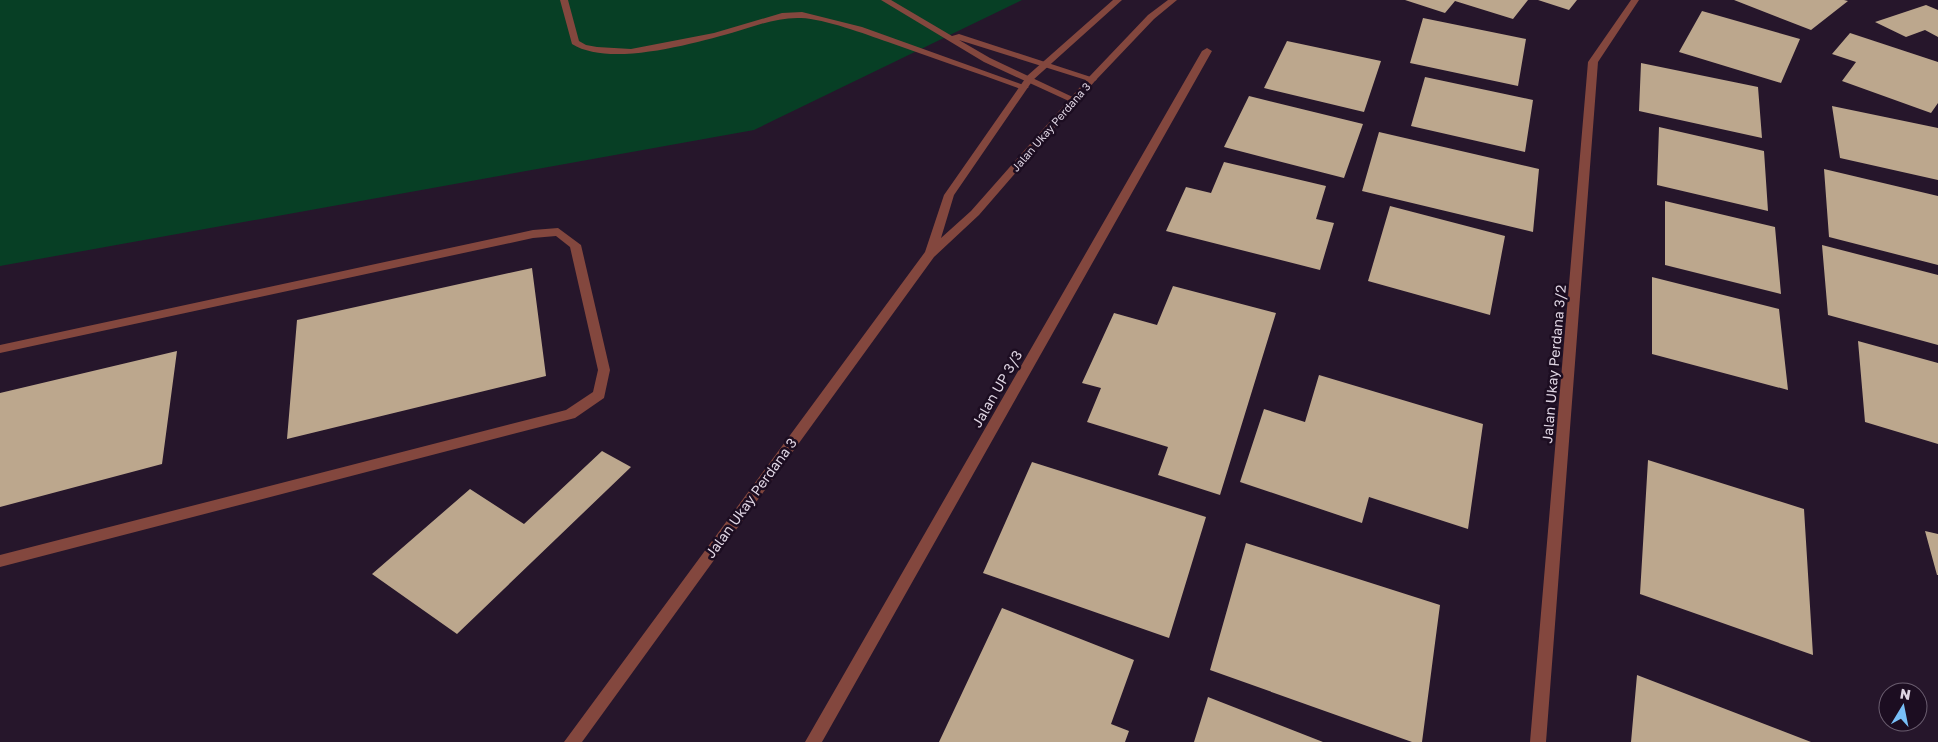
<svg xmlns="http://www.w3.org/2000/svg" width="1938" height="742" viewBox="0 0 1938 742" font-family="'Golos Text',sans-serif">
<rect width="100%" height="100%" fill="#26162b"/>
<path fill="#073f25" d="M 0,0 L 1022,0 L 754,130 L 0,266 Z"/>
<path fill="#bca78d" d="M 1405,0 L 1528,0 L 1513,19 L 1455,1 L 1445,13 Z
M 1538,0 L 1577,0 L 1569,10 Z
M 1734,0 L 1844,0 L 1848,1 L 1811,30 Z
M 1926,5 L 1938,10 L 1938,37 L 1925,30 L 1906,37 L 1875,22 Z
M 1702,11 L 1800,39 L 1781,83 L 1679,52 Z
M 1423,18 L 1526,39 L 1518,86 L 1410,63 Z
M 1850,33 L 1938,62 L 1938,103 L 1931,113 L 1842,81 L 1856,62 L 1832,54 Z
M 1287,41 L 1381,61 L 1364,112 L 1264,88 Z
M 1641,63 L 1758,87 L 1762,138 L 1639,111 Z
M 1425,77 L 1533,100 L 1525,152 L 1411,126 Z
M 1249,96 L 1363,124 L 1344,178 L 1224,147 Z
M 1832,106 L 1938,128 L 1938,180 L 1840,158 Z
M 1659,127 L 1764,151 L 1768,211 L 1657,185 Z
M 1379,132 L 1539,169 L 1533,232 L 1362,191 Z
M 1224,162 L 1326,186 L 1316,219 L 1334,223 L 1320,270 L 1166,231 L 1186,187 L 1211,193 Z
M 1824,169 L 1938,196 L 1938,265 L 1829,237 Z
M 1665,201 L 1775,227 L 1781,294 L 1665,265 Z
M 1390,206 L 1505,236 L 1490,315 L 1368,281 Z
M 1822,245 L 1938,275 L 1938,345 L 1828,315 Z
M 532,268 L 546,376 L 287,439 L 297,320 Z
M 1652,277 L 1779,309 L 1788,390 L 1652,354 Z
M 1173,286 L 1276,313 L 1220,495 L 1158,475 L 1168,447 L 1087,422 L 1101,388 L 1082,383 L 1114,313 L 1157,325 Z
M 1858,341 L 1938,363 L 1938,444 L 1865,422 Z
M 177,351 L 162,464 L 0,507 L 0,393 Z
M 1319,375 L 1483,424 L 1468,529 L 1369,497 L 1362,523 L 1240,482 L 1264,409 L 1305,422 Z
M 602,451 L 631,467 L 457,634 L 372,574 L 470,489 L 524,524 Z
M 1648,460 L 1804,509 L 1813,655 L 1640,594 Z
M 1032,462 L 1206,517 L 1169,638 L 983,573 Z
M 1925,531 L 1938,534 L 1938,575 L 1937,575 Z
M 1246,543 L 1440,605 L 1422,742 L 1412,742 L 1210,670 Z
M 1002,608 L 1134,660 L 1111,724 L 1129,731 L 1125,742 L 939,742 Z
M 1637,675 L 1811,742 L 1631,742 Z
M 1208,697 L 1323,742 L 1194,742 Z"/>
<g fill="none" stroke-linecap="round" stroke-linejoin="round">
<path fill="#83473e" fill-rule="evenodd" d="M 560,0 L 568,0 L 579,41 L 586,45 L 597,47 L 631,49 L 714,33 L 782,13 L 802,12 L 862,27 L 1029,87 L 1024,90 L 1021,89 C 977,73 932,58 888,42 C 865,34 825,19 801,18 C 779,17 758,25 738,31 C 696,43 610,68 572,44 Z
M 881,0 L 891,0 L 952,36 L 959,34 L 1097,79 L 1095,81 L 1089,81 L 959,40 L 990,58 L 1079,100 L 1077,102 L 1071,102 L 984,62 Z"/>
<path fill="#83473e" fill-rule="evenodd" d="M 1113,0 L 1122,0 L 1033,80 L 954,195 L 941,238 L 971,211 L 1089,77 L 1148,15 L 1168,0 L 1177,0 L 1154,19 L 1095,81 L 979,215 L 934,257 L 582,742 L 564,742 L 925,252 L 944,195 L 1027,76 Z
M 1631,0 L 1639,0 L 1598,62 L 1546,742 L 1530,742 L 1588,62 Z
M 1207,48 L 1212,51 L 822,742 L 805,742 L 1202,51 Z
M 558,228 L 581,245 L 610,370 L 604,398 L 575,418 L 0,567 L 0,555 L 566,410 L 593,392 L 598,370 L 570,247 L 556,236 L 533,238 L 0,353 L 0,345 L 533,230 Z"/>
</g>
<g text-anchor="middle" stroke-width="5" stroke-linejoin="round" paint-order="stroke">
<g font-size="11" fill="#dfd5e3" stroke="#1c0d21">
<text transform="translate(1051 127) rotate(-49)" y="4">Jalan Ukay Perdana 3</text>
</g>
<g font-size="14" fill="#dfd5e3" stroke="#1c0d21">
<text transform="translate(1554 364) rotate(-85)" y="5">Jalan Ukay Perdana 3/2</text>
<text transform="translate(997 389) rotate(-60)" y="5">Jalan UP 3/3</text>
<text transform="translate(751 498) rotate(-54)" y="5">Jalan Ukay Perdana 3</text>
</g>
</g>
<g transform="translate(1903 707) rotate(10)"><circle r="24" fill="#1c0d21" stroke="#6a5d6f"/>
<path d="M0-4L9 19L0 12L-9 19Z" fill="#78bff7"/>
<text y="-8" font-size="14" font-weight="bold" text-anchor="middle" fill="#dfd5e3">N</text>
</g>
</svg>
